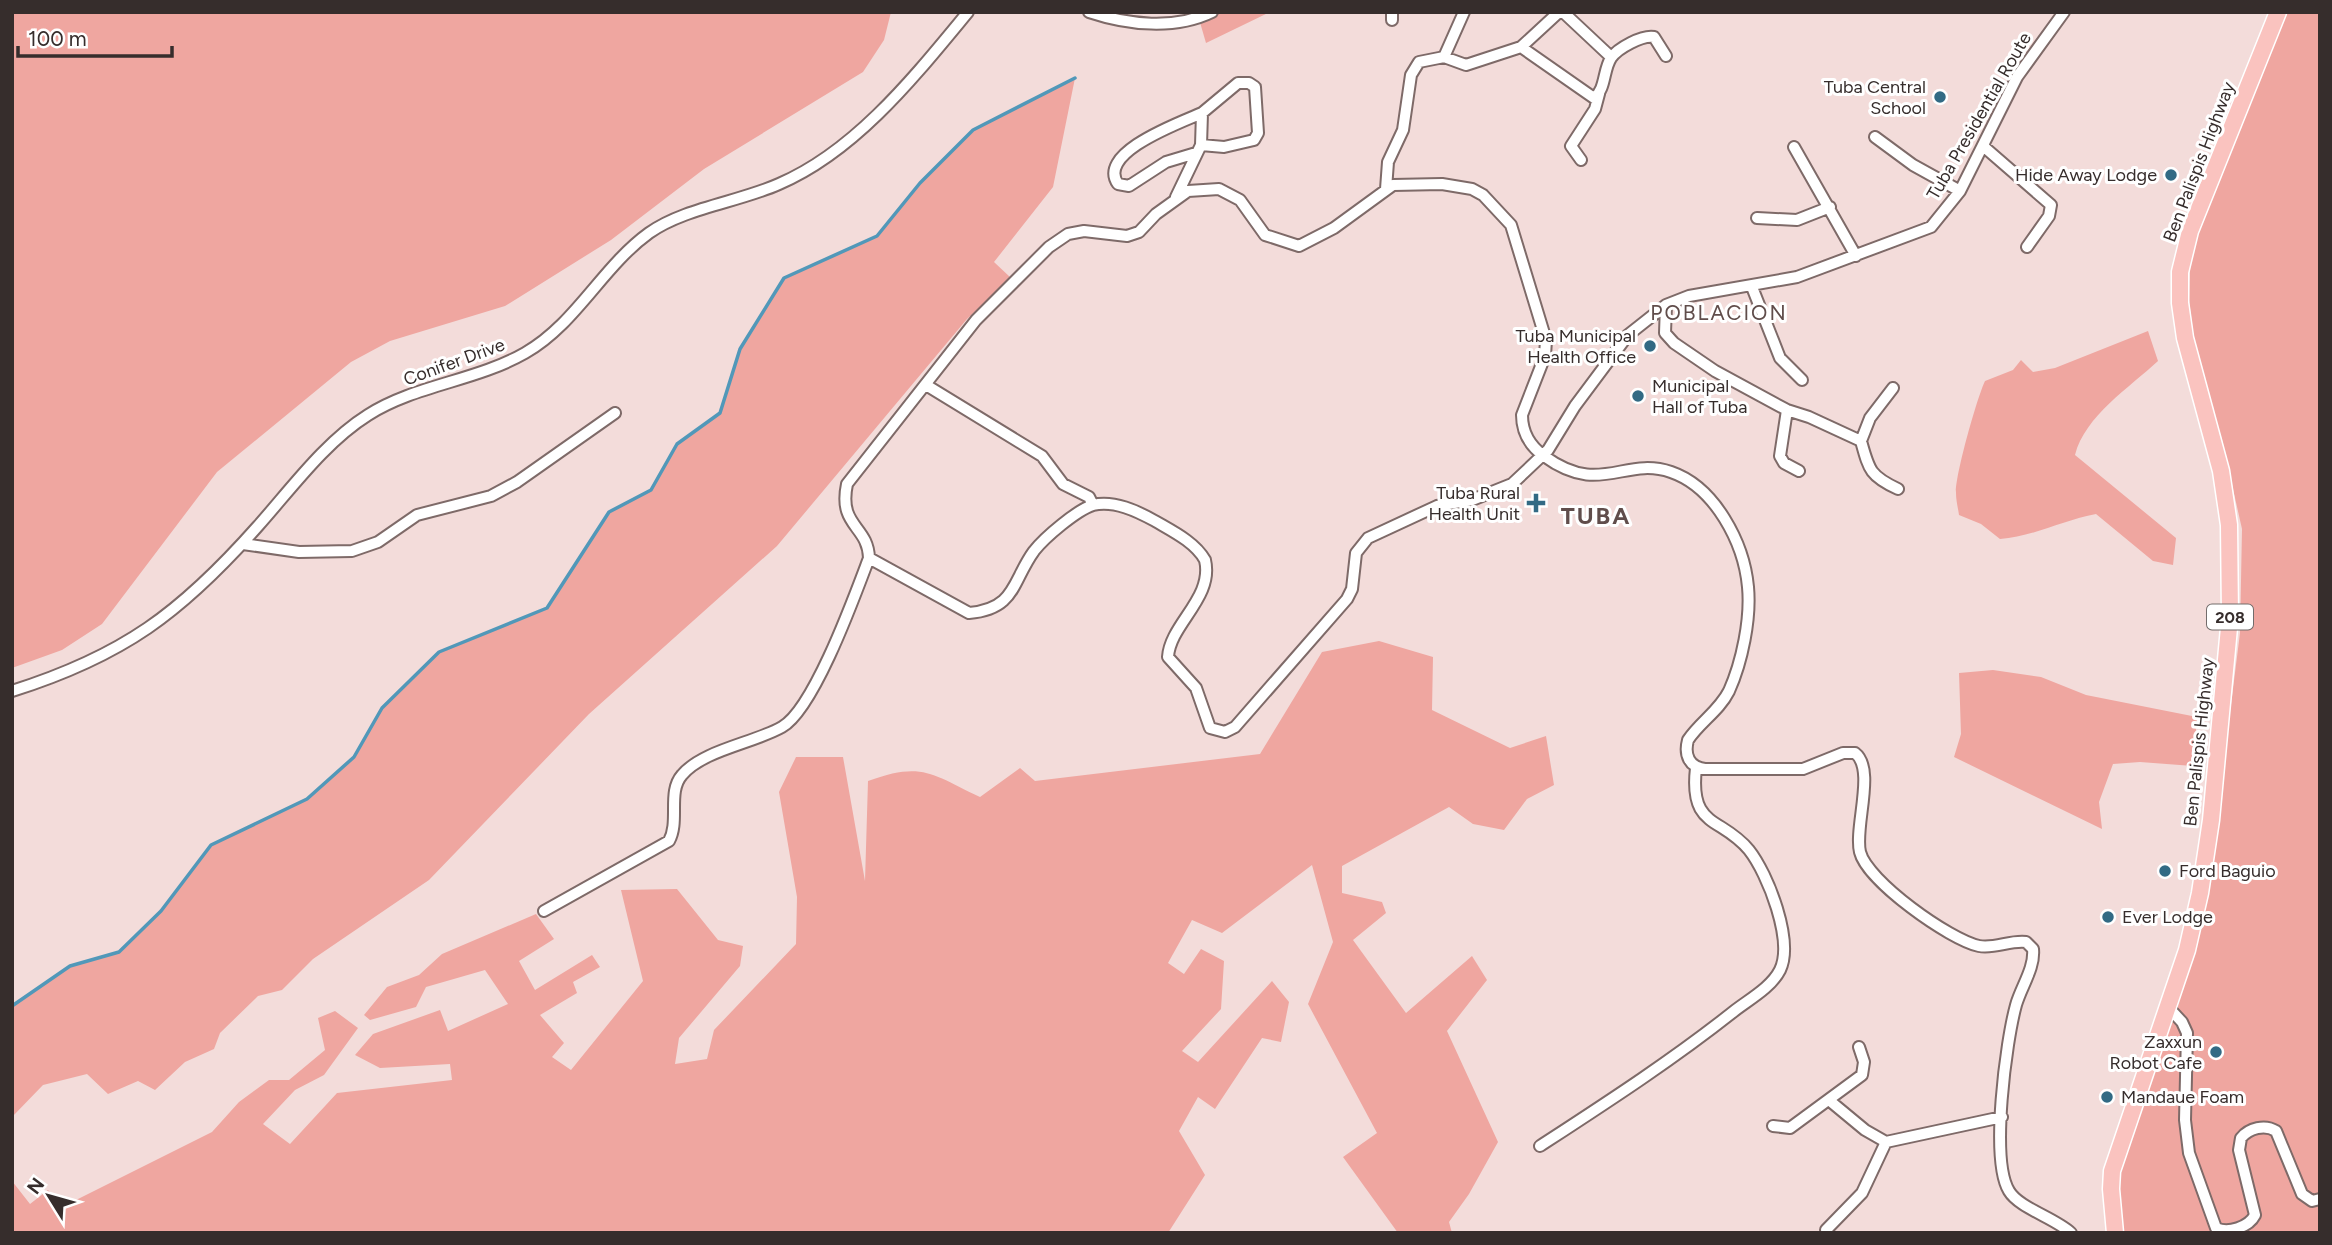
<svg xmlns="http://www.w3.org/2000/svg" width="2332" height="1245" viewBox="0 0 2332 1245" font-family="Figtree,sans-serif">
<rect width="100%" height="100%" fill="#f3dcda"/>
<path fill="#efa6a0" d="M 12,12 L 891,12 L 884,40 L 863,72 L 704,169 L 611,240 L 505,306 L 390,341 L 351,362 L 217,472 L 102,624 L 62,650 L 12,668 Z
M 1197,12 L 1270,12 L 1206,43 Z
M 2283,12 L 2320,12 L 2320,1233 L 2122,1233 L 2117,1183 L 2217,816 L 2240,633 L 2242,529 L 2222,440 L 2195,348 L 2189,300 L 2191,240 Z
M 1075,78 L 1053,187 L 994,262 L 1011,278 L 967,319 L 777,546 L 589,714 L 429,880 L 313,959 L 282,990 L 258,996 L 220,1033 L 214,1049 L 185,1062 L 155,1090 L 138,1081 L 108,1094 L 87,1074 L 43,1085 L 12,1117 L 12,1006 L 70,966 L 119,952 L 161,911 L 211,845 L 307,799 L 354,757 L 382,708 L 439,652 L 547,608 L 609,512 L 651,490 L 677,444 L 720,413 L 740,349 L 784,278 L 877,236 L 920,183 L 973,130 Z
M 2148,331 L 2158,361 C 2129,388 2085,416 2075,455 L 2176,538 L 2173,565 L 2153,561 L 2096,514 C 2063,520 2032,537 2000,539 L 1981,524 L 1959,515 C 1958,508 1956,500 1956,493 C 1955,476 1977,398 1985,381 L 2013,370 L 2021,360 L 2033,372 L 2055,368 Z
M 1379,641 L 1433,657 L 1432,710 L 1510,748 L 1546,736 L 1554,785 L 1527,799 L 1504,830 L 1473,824 L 1449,807 L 1342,866 L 1342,893 L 1382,902 L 1386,913 L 1353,940 L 1406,1013 L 1472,956 L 1487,980 L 1447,1031 L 1498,1142 L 1469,1194 L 1449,1222 L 1452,1233 L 1398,1233 L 1343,1157 L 1377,1133 L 1308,1004 L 1333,942 L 1312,865 L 1222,933 L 1192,920 L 1168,963 L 1184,974 L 1201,949 L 1224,961 L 1221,1009 L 1182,1051 L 1198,1062 L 1272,981 L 1289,1002 L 1281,1042 L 1262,1038 L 1215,1109 L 1198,1097 L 1179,1131 L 1205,1175 L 1168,1233 L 12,1233 L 12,1181 L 30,1204 L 48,1190 L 64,1206 L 212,1132 L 239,1102 L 269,1080 L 289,1080 L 325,1050 L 318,1018 L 335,1011 L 358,1028 L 324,1075 L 295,1090 L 263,1124 L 290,1144 L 337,1093 L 452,1080 L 450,1064 L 380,1068 L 355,1055 L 373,1034 L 440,1010 L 448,1031 L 508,1004 L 485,970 L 426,987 L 416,1007 L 370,1020 L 364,1015 L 387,987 L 419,975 L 442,954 L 536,914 L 554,939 L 519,961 L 535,990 L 592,955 L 600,967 L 573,982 L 577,993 L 540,1015 L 564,1043 L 552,1057 L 571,1070 L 643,981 L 621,890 L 677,889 L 718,940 L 743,946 L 740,966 L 679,1038 L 675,1064 L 707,1059 L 714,1030 L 796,944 L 797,897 L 779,792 L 796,757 L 843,757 L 865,881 L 868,781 C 922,761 932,774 980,797 L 1020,768 L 1035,781 L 1260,754 L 1322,652 Z
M 1993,670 L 2041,677 L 2086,695 L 2197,717 L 2193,766 L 2140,762 L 2113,764 L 2099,802 L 2102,829 L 1954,757 L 1961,734 L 1959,673 Z"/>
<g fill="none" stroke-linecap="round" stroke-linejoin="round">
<path stroke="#5198b9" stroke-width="3.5" d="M 12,1006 L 70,966 L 119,952 L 161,911 L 211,845 L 307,799 L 354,757 L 382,708 L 439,652 L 547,608 L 609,512 L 651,490 L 677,444 L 720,413 L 740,349 L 784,278 L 877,236 L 920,183 L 973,130 L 1075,78"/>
<defs>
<path id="street" d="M 1089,12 C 1128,25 1175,30 1212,12
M 1563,12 L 1611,57
M 1392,20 L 1392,12
M 1521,47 L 1559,12
M 1444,57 L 1464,12
M 1875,137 L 1913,165 L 1960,191
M 1983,146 L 2051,205 L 2049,216 L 2027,247
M 1794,147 L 1856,256
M 1196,153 L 1166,162 L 1129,186 L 1118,184 C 1096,153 1179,123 1202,113
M 1581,160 L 1571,146 L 1595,109 L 1599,94
M 1386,189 L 1388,162 L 1403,130 L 1411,75 L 1419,62 L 1444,57 L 1466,65 L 1521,47 L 1594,98 C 1606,89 1603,70 1611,58 C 1618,48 1642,35 1654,37 L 1666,56
M 1176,197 L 1201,145 L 1202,113 L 1238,83 L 1249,83 L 1255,87 L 1258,133 L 1254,140 L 1224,147 L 1201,145
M 1757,218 L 1797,220 L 1830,207
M 1752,287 L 1780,358 L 1802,380
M 1666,305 L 1665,333 L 1674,343 L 1715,371 L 1787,410 L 1809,417 L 1861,441 C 1869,470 1870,476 1898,489
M 926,385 L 1042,456 L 1063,484 L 1089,497 L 1093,505
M 1787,410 L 1780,456 L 1784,463 L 1799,471
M 1861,441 L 1870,418 L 1893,388
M 243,544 L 299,552 L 352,551 L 378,542 L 417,515 L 491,496 L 517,482 L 615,413
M 869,558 L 969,613 C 1016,609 1012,581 1034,551 C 1045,537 1077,510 1093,505 C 1114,500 1137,511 1155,521 C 1172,531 1195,542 1205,560 C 1214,598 1170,624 1168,657 L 1196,688 L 1210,728 L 1225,732 L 1235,727 L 1347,599 L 1352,589 L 1356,553 L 1368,538 L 1437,506 L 1472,500 L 1512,484 L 1548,450 L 1575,406 L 1628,335 L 1666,305 L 1689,296 L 1797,277 L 1931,227 L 1960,191 L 2017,77 L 2064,12
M 12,691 C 123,656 181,613 258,526 C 291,489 325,442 368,415 C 415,385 476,381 525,353 C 576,324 602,267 649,233 C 684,208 739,202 779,184 C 856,151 915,76 968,12
M 544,911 L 669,841 C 680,821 667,792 682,775 C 703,750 754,743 782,727 C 814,709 855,595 869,558 C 868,525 838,527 847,484 L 976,320 L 1049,247 L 1068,234 L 1084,231 L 1127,236 L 1139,232 L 1156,214 L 1188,191 L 1219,189 L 1240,200 L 1265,235 L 1299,246 L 1334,228 L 1393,185 L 1442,184 L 1472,189 L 1483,195 L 1511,225 L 1546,340 L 1545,356 L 1522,415 C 1522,432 1530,446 1544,456 C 1600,497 1624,456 1671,472 C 1715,487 1744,543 1748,587 C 1751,619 1742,662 1729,691 C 1719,711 1700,722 1688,740 C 1684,755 1689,767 1705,769 L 1803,769 L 1843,753 L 1855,753 C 1876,769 1854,827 1860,852 C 1867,881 1950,940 1979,946 C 1995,949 2010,940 2026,942 L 2033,949 C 2035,968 2021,987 2016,1005 C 2006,1041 1990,1160 2009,1191 C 2019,1208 2055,1218 2071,1233
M 2168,1007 L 2182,1022 L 2187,1033 L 2185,1120 L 2189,1153 L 2216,1228 C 2228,1234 2249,1227 2255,1215 L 2239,1150 L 2241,1138 C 2249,1128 2265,1124 2276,1131 L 2302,1194 L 2312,1201 L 2320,1199
M 1830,1101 L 1865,1130 L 1886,1142 L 2002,1117
M 1773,1126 L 1790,1128 L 1862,1075 L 1864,1062 L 1859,1047
M 1540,1146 C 1606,1103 1671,1061 1733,1012 C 1748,1000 1771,988 1780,970 C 1794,941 1768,874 1749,850 C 1721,816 1689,829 1696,768
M 1826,1230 L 1862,1193 L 1886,1142"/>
<path id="primary" d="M 2115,1233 L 2111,1189 L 2112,1171 L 2187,950 L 2200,893 L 2211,820 L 2230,617 L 2229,525 L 2221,471 L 2185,338 L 2180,303 L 2180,272 L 2190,231 L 2278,12"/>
</defs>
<use href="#street" stroke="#7e6a68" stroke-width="14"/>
<use href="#primary" stroke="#fff" stroke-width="19"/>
<use href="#street" stroke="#fff" stroke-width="10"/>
<use href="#primary" stroke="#fac3bf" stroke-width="16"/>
</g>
<g fill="#326a84" stroke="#fff" stroke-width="2.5">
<circle cx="1940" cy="97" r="7"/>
<circle cx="2171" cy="175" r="7"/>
<circle cx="1650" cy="346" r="7"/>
<circle cx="1638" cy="396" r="7"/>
<path d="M1532.5 492.5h7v7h7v7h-7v7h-7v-7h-7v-7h7z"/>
<circle cx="2165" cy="871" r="7"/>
<circle cx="2108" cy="917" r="7"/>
<circle cx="2216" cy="1052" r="7"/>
<circle cx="2107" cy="1097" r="7"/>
</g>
<g text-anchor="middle" stroke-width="6" stroke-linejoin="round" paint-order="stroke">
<rect fill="#fff" stroke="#726c6b" stroke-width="2" x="2207" y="604.5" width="46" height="25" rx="5"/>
<g font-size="16" font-weight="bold" fill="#362d2c">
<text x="2230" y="623">208</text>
</g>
<g font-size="18" fill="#362d2c" stroke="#fff" text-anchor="end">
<text x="1926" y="93">Tuba Central<tspan x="1926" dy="21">School</tspan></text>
<text x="2157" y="181">Hide Away Lodge</text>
<text x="1636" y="342">Tuba Municipal<tspan x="1636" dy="21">Health Office</tspan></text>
<text x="1652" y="392" text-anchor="start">Municipal<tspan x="1652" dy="21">Hall of Tuba</tspan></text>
<text x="1520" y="499">Tuba Rural<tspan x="1520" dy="21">Health Unit</tspan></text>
<text x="2179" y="877" text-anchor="start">Ford Baguio</text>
<text x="2122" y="923" text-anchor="start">Ever Lodge</text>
<text x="2202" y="1048">Zaxxun<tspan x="2202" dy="21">Robot Cafe</tspan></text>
<text x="2121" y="1103" text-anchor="start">Mandaue Foam</text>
</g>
<g font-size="18" fill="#362d2c" stroke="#fff">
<text transform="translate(1979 116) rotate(-60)" y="6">Tuba Presidential Route</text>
<text transform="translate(2199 162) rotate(-69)" y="6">Ben Palispis Highway</text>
<text transform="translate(454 362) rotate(-20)" y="6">Conifer Drive</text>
<text transform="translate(2199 742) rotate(-84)" y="6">Ben Palispis Highway</text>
</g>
<g font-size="21" letter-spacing="2" fill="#604d4b" stroke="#fff">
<text x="1719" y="320">POBLACION</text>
</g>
<g font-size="24" font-weight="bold" letter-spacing="2" fill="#604d4b" stroke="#fff">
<text x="1596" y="524">TUBA</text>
</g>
</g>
<rect width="2332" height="1245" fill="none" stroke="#362d2c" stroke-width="28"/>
<g transform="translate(49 1196) rotate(307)" stroke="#ffffff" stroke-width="5" paint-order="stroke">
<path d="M0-5L12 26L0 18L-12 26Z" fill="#362d2c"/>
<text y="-10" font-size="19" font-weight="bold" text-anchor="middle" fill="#362d2c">N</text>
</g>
<path d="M18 46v10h154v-10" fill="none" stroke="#362d2c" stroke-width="3.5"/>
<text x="28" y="46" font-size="21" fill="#362d2c" stroke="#ffffff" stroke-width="5" paint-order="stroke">100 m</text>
</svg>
